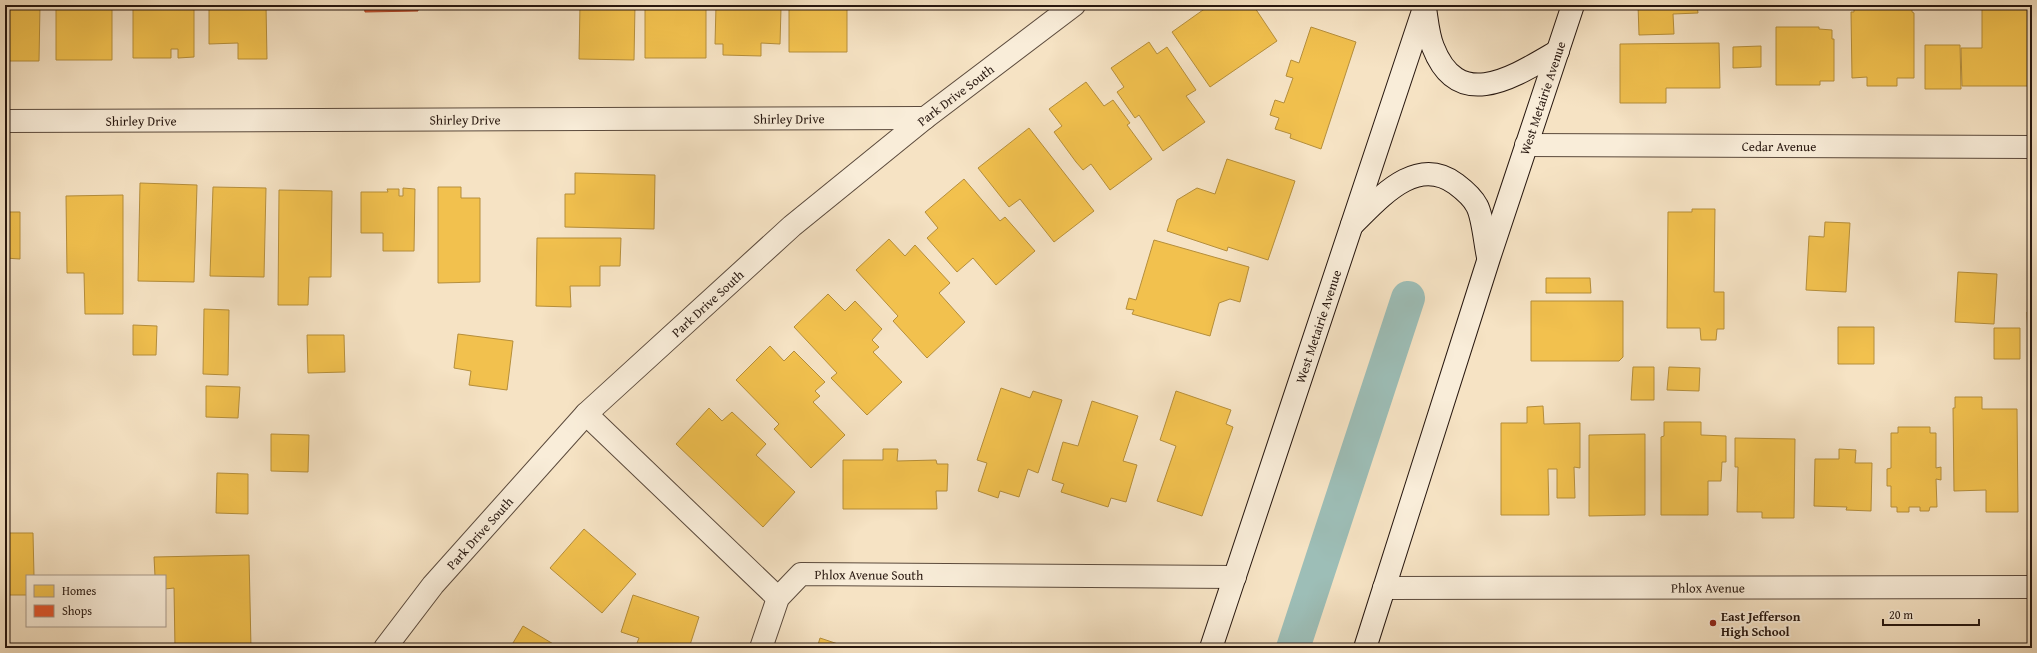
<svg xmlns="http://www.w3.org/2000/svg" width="2037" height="653" viewBox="0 0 2037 653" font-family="'Gentium Book Plus',serif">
<rect width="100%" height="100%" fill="#f6e3c4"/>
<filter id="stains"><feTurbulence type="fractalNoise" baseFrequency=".005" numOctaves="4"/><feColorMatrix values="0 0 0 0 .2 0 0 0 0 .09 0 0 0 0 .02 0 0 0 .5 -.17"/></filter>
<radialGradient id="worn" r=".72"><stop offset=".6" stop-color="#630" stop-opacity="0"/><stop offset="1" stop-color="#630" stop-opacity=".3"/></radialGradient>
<path fill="#f2c14e" stroke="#b58e3b" d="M 5,5 L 40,5 L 39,61 L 5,61 Z
M 56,5 L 112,5 L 112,60 L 56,60 Z
M 133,5 L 194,5 L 194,57 L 178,58 L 178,49 L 171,49 L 171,58 L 133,58 Z
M 209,5 L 266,5 L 267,59 L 238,59 L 238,43 L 209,44 Z
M 580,5 L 635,5 L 634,60 L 579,59 Z
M 645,5 L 706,5 L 706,58 L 645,58 Z
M 720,5 L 769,5 L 769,7 L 781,8 L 780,44 L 761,43 L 761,56 L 723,55 L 723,44 L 715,44 L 716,6 L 720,7 Z
M 789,5 L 824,5 L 824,8 L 847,8 L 847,52 L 789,52 Z
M 1210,5 L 1253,5 L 1277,41 L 1210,87 L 1172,32 Z
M 1638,5 L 1697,5 L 1698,13 L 1673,14 L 1674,34 L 1639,35 Z
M 1854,5 L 1912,5 L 1912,12 L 1914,13 L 1914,78 L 1897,78 L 1897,86 L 1867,86 L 1867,77 L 1852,78 L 1851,12 L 1854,12 Z
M 1982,5 L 2032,5 L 2032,86 L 1962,86 L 1961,48 L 1982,48 Z
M 1311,27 L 1356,42 L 1321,149 L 1290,138 L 1291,134 L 1275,129 L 1279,118 L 1270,115 L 1275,100 L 1284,103 L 1293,78 L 1286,76 L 1291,60 L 1299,63 Z
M 1776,27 L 1819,27 L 1819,29 L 1832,30 L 1832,39 L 1834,39 L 1834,81 L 1820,81 L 1820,85 L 1776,85 Z
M 1149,42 L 1157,54 L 1167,47 L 1196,90 L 1186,96 L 1205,122 L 1163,151 L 1139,115 L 1135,118 L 1117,92 L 1124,87 L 1111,68 Z
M 1719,43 L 1720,88 L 1666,88 L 1666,103 L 1620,103 L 1620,44 Z
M 1925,45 L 1960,45 L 1961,89 L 1925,89 Z
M 1761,46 L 1761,67 L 1733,68 L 1733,47 Z
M 1086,82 L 1104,106 L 1113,100 L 1130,123 L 1127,125 L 1152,159 L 1110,190 L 1091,164 L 1083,170 L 1076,162 L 1054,132 L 1062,126 L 1049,109 Z
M 1029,128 L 1094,211 L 1054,242 L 1020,199 L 1009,207 L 978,168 Z
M 1227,159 L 1295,181 L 1268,260 L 1228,247 L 1227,251 L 1167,231 L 1177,200 L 1197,188 L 1215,194 Z
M 575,173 L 655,175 L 654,229 L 565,227 L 565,194 L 575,194 Z
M 964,179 L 1000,221 L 1005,217 L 1035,251 L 996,285 L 973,258 L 957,272 L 927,238 L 938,228 L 925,212 Z
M 140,183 L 197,185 L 194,282 L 138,281 Z
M 213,187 L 266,188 L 264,277 L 210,276 Z
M 438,187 L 461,187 L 461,198 L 480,198 L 480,282 L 438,283 Z
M 403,188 L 415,189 L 414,251 L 383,251 L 383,233 L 361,233 L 361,192 L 388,192 L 387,189 L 399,189 L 399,196 L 403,196 Z
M 279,190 L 332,191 L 331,277 L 309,277 L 308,305 L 278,305 Z
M 123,195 L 123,314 L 85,314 L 84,273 L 67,273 L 66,196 Z
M 1692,209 L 1715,209 L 1714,292 L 1724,292 L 1724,329 L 1717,329 L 1716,340 L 1701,340 L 1700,328 L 1667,328 L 1668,212 L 1692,212 Z
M 5,212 L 20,212 L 20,259 L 5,258 Z
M 2029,216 L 2032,216 L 2032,293 L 2028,293 Z
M 1825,222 L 1850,223 L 1846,292 L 1806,290 L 1809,236 L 1824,237 Z
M 537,238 L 621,238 L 620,266 L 600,266 L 600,286 L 570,286 L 571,307 L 536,306 Z
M 889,239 L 905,256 L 915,245 L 950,283 L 939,293 L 965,322 L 927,358 L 893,321 L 898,316 L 856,270 Z
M 1154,240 L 1249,267 L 1240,302 L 1230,299 L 1219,303 L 1210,336 L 1132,314 L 1134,310 L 1126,309 L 1129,298 L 1136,300 Z
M 1958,272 L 1997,274 L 1994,324 L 1955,322 Z
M 1546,278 L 1590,278 L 1591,293 L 1546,293 Z
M 828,294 L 845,311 L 855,301 L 882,329 L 872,340 L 879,347 L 873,352 L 902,382 L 867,415 L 831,378 L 837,373 L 794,327 Z
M 1531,301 L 1623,301 L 1623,357 L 1619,361 L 1531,361 Z
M 204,309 L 229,310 L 228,375 L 203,374 Z
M 2027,312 L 2032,312 L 2032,342 L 2028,342 Z
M 133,325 L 157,326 L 156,355 L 133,355 Z
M 1838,327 L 1874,327 L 1874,364 L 1838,364 Z
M 1994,328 L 2020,328 L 2020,359 L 1994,359 Z
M 458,334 L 513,341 L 507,390 L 469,385 L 471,371 L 454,368 Z
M 307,335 L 344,335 L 345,372 L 308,373 Z
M 770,346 L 784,361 L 794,351 L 825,382 L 815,391 L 820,396 L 813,402 L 845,435 L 811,468 L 774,429 L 779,424 L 736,380 Z
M 1633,367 L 1654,367 L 1654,400 L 1631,400 Z
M 1669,367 L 1700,368 L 1699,391 L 1667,390 Z
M 206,386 L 240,387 L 238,418 L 206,417 Z
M 1001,388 L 1030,398 L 1033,391 L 1062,400 L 1038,473 L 1028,469 L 1019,497 L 1000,491 L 998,498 L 978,491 L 987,463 L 977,460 Z
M 1176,391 L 1231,410 L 1226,424 L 1233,427 L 1202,516 L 1157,501 L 1176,446 L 1160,440 Z
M 1955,397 L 1982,397 L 1982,409 L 2017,409 L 2018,512 L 1986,512 L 1986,490 L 1954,491 L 1953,408 L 1955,408 Z
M 1092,401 L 1138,416 L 1123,461 L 1137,465 L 1126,502 L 1111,498 L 1108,507 L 1061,492 L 1064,484 L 1052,480 L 1063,442 L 1078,446 Z
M 1543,406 L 1544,424 L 1580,423 L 1580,468 L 1574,467 L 1575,498 L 1557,498 L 1557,469 L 1548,469 L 1549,515 L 1501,515 L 1501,423 L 1527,423 L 1527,407 Z
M 709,408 L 722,421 L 732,412 L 766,444 L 756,455 L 795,492 L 763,527 L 676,444 Z
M 1664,422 L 1701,422 L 1701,435 L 1726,436 L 1726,462 L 1722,462 L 1721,481 L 1708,481 L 1708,515 L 1661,515 L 1661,437 L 1664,436 Z
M 1898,427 L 1930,427 L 1930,433 L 1936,433 L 1936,468 L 1941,467 L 1941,480 L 1936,479 L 1937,507 L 1930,507 L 1929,511 L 1920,511 L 1920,507 L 1909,507 L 1909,512 L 1897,512 L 1897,507 L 1891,507 L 1891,486 L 1887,486 L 1887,469 L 1891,468 L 1891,433 L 1898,433 Z
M 271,434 L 309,435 L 308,472 L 271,471 Z
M 1645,434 L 1645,515 L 1589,516 L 1589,435 Z
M 1735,438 L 1795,439 L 1794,518 L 1762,518 L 1762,512 L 1737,512 L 1738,467 L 1735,467 Z
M 883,449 L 898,449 L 897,461 L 936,460 L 937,464 L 948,464 L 947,491 L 936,491 L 937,509 L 843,509 L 843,460 L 883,460 Z
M 1839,449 L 1856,450 L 1855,463 L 1872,463 L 1871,511 L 1846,510 L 1847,507 L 1814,506 L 1815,459 L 1839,459 Z
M 2030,456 L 2032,456 L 2032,510 L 2029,510 Z
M 217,473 L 248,474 L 248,514 L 216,513 Z
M 584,529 L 636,574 L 602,613 L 550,568 Z
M 5,533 L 33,533 L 34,576 L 27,576 L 27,595 L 5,595 Z
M 249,555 L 251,648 L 175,648 L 174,588 L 165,589 L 165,576 L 155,576 L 154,557 Z
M 633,595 L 699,617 L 689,648 L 635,648 L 639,638 L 621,632 Z
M 523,626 L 560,648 L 510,648 Z
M 820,638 L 850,648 L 817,648 Z
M 930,643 L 944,648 L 928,648 Z
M 1011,643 L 1025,648 L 1009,648 Z"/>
<path fill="#e4572e" stroke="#ab4425" d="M 364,5 L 418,5 L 418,11 L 365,12 Z"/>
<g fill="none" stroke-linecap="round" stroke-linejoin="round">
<path stroke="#9dbeb7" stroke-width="34" d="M 1293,648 L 1408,298"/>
<defs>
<g id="minor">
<path id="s1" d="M 5,121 L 925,118"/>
<path id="s2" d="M 1526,145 L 2032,147"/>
<path d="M 586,414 L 778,598"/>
<path id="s3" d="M 1384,588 L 2032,587"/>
<path id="s4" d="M 385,648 L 433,585 L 586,414 L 792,226 L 925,118 L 1074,5"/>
<path id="s5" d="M 761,648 L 778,598 L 801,574 L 1235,577"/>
</g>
<g id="secondary">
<path d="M 1425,8 C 1427,20 1428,35 1433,47 C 1459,114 1515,76 1558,51"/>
<path d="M 1352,225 C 1379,199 1416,154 1456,184 C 1464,190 1473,198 1477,206 C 1483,217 1485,244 1488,257"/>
<path id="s6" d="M 1211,648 L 1425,5"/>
<path id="s7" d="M 1365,648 L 1489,258 L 1573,5"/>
</g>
</defs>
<use href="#minor" stroke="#5b4a3c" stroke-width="24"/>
<use href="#secondary" stroke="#27170f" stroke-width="24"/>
<use href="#minor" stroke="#f9edd9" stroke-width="22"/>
<use href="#secondary" stroke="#f9edd9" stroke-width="22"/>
</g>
<circle fill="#8f2418" stroke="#f9edd9" stroke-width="1.5" cx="1713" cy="623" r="4"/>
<g text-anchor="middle" stroke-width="4" stroke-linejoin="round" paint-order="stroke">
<g font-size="13" fill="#27170f" stroke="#f9edd9">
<text dy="5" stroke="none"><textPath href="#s4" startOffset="797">Park Drive South</textPath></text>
<text dy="5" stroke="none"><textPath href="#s7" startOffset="578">West Metairie Avenue</textPath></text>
<text dy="5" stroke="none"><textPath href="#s1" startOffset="784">Shirley Drive</textPath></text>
<text dy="5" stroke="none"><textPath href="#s1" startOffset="460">Shirley Drive</textPath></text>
<text dy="5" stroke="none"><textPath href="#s1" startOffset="136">Shirley Drive</textPath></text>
<text dy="5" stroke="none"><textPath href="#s2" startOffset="253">Cedar Avenue</textPath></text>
<text dy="5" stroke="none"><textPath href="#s4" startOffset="473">Park Drive South</textPath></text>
<text dy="5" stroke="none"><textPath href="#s6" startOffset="339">West Metairie Avenue</textPath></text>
<text dy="5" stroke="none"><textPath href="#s4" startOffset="149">Park Drive South</textPath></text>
<text dy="5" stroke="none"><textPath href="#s5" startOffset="154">Phlox Avenue South</textPath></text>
<text dy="5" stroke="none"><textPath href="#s3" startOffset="324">Phlox Avenue</textPath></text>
</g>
<g font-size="13" font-weight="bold" fill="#27170f" stroke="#f9edd9" text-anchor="start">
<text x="1721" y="621">East Jefferson<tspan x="1721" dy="15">High School</tspan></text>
</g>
</g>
<rect width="2037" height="653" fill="none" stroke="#f6e3c4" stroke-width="20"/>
<rect x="6" y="6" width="2025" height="641" fill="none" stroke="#27170f" stroke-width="2"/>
<rect x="10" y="10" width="2017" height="633" fill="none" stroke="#27170f"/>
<rect x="26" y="575" width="140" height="52" fill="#f9edd9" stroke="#a59788"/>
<rect x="34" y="585" width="20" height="12" fill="#f2c14e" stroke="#a59788"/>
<text x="62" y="595" font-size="12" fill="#27170f">Homes</text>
<rect x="34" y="605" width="20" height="12" fill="#e4572e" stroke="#a59788"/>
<text x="62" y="615" font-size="12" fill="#27170f">Shops</text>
<path d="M1883 619v6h96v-6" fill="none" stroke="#27170f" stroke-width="2"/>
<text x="1889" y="619" font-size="12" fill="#27170f" stroke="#f9edd9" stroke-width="3" paint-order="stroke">20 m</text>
<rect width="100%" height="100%" filter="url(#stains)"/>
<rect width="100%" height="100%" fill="url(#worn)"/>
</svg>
